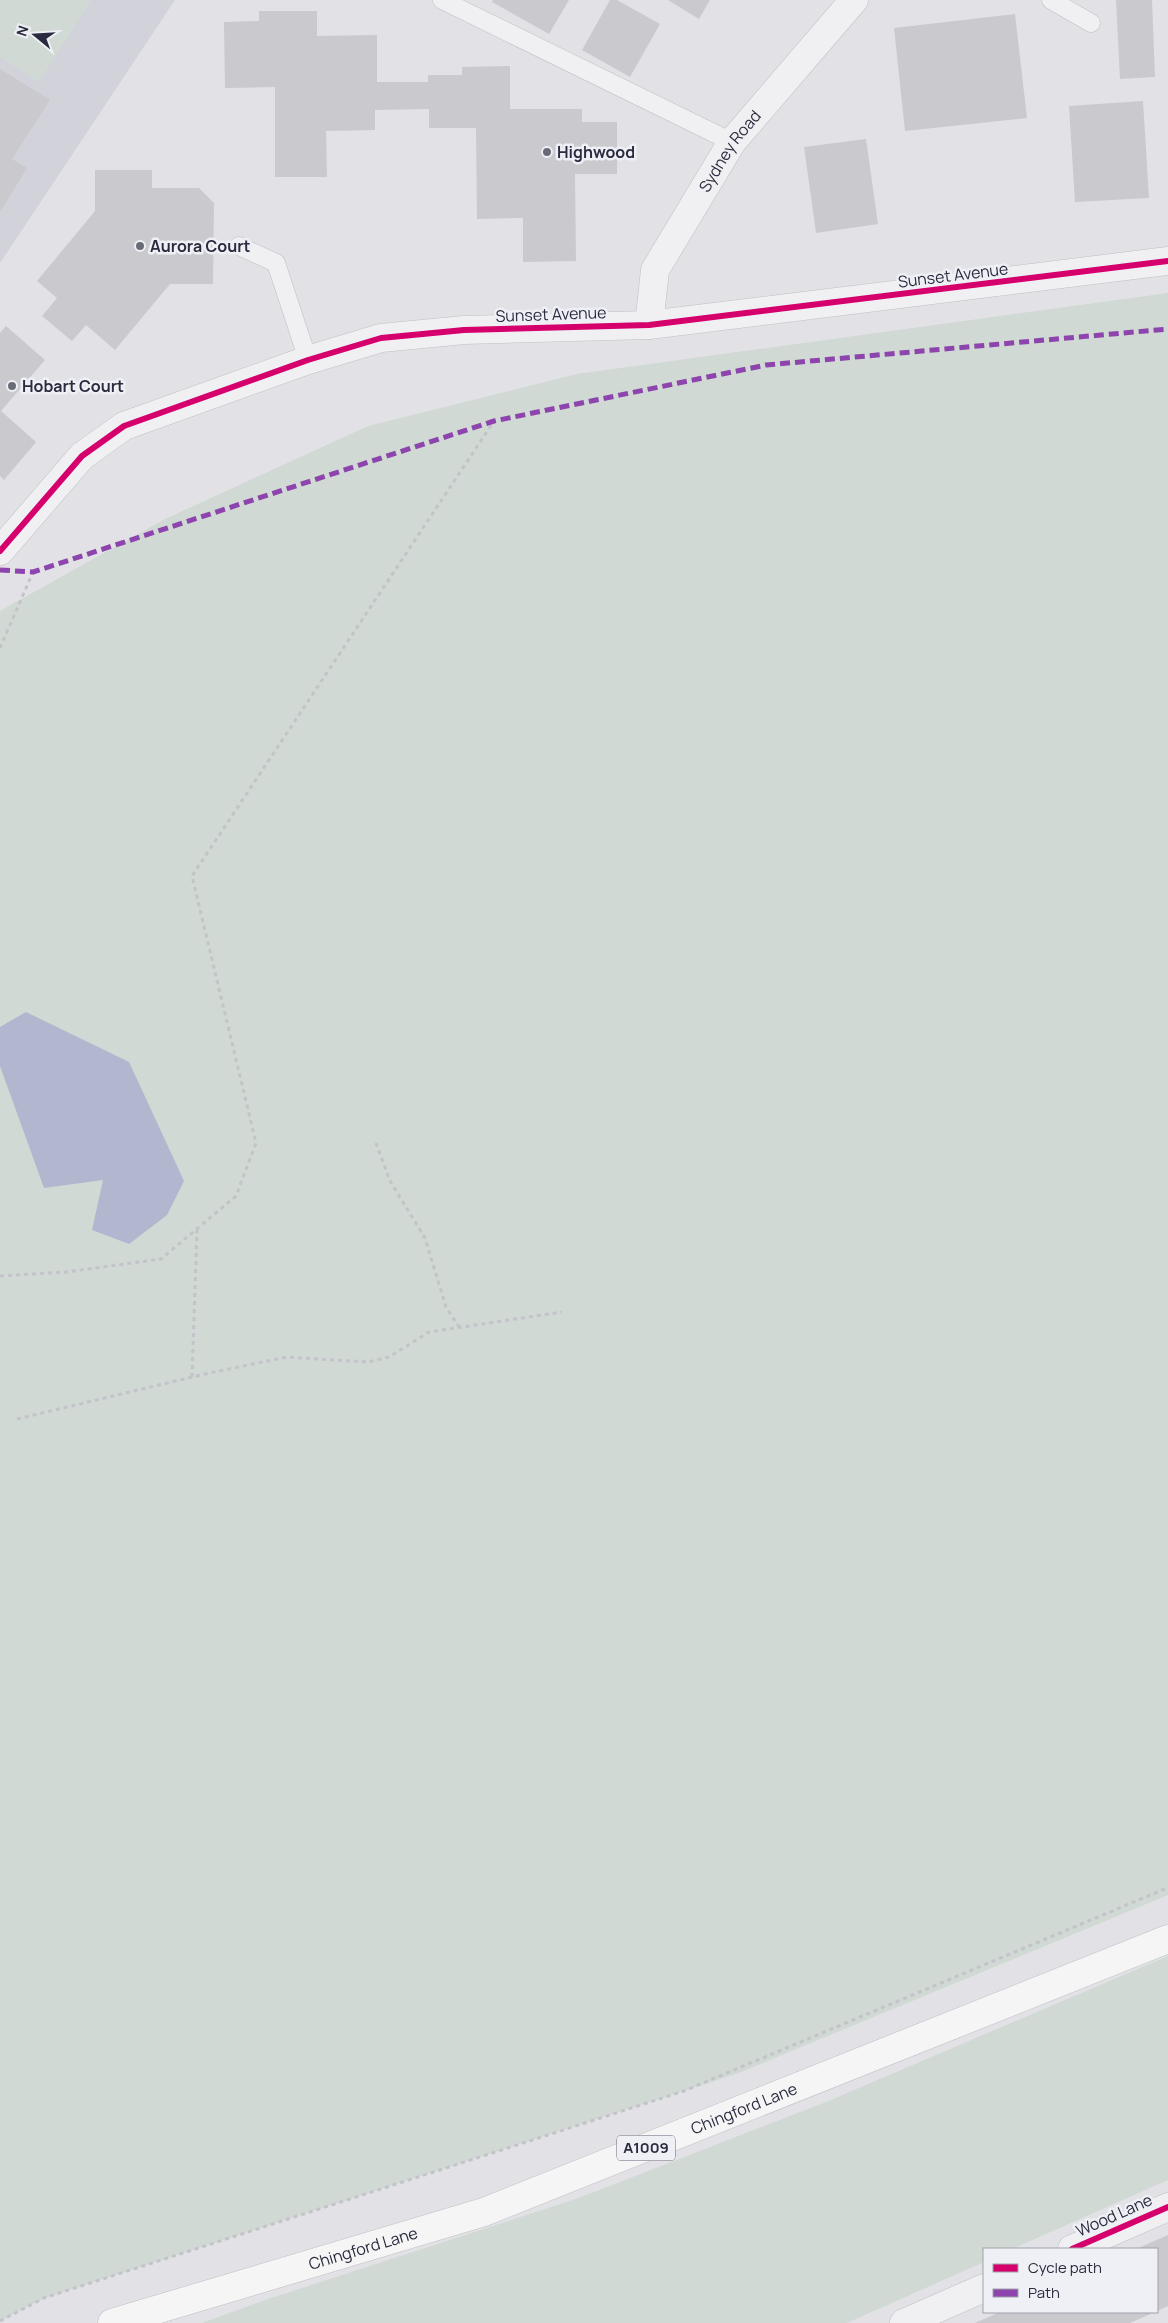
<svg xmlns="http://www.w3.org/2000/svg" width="1168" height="2323" viewBox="0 0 1168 2323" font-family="Manrope,sans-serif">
<rect width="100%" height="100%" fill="#e2e2e6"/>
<path fill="#d2d3da" d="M 0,0 L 175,0 L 0,263 Z"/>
<path fill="#d0d9d3" d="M 0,0 L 91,0 L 39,82 L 0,57 Z
M 1168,293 L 1168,1895 L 736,2074 L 44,2298 L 0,2321 L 0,611 L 165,519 L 368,426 L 577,374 Z
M 1168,1956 L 1168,2180 L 1012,2249 L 984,2249 L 984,2262 L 847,2323 L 202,2323 L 265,2300 L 576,2199 L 826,2102 Z"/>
<path fill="#b2b7cf" d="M 26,1012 L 129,1062 L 184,1181 L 167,1215 L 129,1244 L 92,1230 L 103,1180 L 44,1188 L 0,1066 L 0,1027 Z"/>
<path fill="#c9c9ce" d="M 493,0 L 569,0 L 549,34 L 492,2 Z
M 610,0 L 617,0 L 660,24 L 630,77 L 582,50 Z
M 668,0 L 710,0 L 699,19 Z
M 1116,0 L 1152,0 L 1155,77 L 1120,79 Z
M 259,11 L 317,11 L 317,36 L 377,35 L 377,82 L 428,82 L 428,75 L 462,75 L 462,67 L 510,66 L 510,109 L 582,109 L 582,122 L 617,122 L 617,174 L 575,174 L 576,261 L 523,262 L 523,218 L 477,219 L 476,128 L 429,128 L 429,109 L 375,110 L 375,130 L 326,131 L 327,177 L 275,177 L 275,87 L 225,88 L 224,22 L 259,21 Z
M 1015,14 L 1027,118 L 905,131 L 894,28 Z
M 0,69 L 50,100 L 12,159 L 27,168 L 0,212 Z
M 1143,101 L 1149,198 L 1075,202 L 1069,106 Z
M 866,139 L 878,224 L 816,233 L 804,147 Z
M 95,170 L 152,170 L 152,188 L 199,188 L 214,203 L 213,284 L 170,284 L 115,350 L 86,325 L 72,341 L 42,316 L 57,298 L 37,281 L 95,211 Z
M 6,326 L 45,360 L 1,411 L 36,442 L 4,480 L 0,476 L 0,333 Z
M 1168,2235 L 1168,2306 L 1157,2311 L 1157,2249 L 1136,2249 Z
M 1000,2312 L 1155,2312 L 1130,2323 L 975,2323 Z"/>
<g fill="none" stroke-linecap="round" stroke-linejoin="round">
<defs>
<path id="service" d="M 442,0 L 732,142
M 1051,0 L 1091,23
M 239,246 L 276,263 L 308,360"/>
<g id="minor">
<path id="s1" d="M 649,325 L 655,270 L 732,142 L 854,0"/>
<path d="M 0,551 L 82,456 L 124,426 L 308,360 L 381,338 L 464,330 L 649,325 L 1168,261"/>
<path d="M 1072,2249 L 1168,2207"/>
<path d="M 904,2323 L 984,2288"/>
</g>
<g id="primary">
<path id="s2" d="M 112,2323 L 484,2212 L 1168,1939"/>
</g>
</defs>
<use href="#service" stroke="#bfbfc3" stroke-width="19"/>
<use href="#minor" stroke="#bfbfc3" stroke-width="29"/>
<use href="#primary" stroke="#bebfc3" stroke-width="29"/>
<path stroke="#c3c3c9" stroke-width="3" stroke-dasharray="4 4" stroke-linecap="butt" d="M 0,648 L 33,572
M 376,1143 L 390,1181 L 425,1238 L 446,1307 L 459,1327
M 0,1276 L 66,1272 L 161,1259 L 236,1196 L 256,1143 L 192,876 L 494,421
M 192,1377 L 197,1230
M 17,1419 L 205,1374 L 287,1357 L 368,1362 L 389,1357 L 429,1332 L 562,1312
M 0,2321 L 44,2298 L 684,2091 L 1167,1888"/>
<use href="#service" stroke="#f0f0f3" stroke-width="18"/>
<use href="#minor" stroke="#f0f0f3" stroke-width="28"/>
<use href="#primary" stroke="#f5f5f6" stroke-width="28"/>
<path stroke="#8e44ad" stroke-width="5" stroke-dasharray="10 5" stroke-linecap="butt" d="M 0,570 L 33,572 L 494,421 L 766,365 L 1168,329"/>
<defs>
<path id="cycleway" d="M 0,551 L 82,456 L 124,426 L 308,360 L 381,338 L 464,330 L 649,325 L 1168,261
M 1072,2249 L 1168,2207"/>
</defs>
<use href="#cycleway" stroke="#eff0f5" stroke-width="9"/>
<use href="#cycleway" stroke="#d6006c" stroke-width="6"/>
</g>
<g fill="#6a6b79" stroke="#eff0f5" stroke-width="2">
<circle cx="547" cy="152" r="5"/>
<circle cx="140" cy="246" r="5"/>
<circle cx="12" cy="386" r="5"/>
</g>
<g text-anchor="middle" stroke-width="5" stroke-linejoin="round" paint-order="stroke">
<rect fill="#eff0f5" stroke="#656675" stroke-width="1" x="617" y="2135.5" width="58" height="25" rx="4"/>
<g font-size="15" font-weight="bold" fill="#2a2b3e">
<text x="646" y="2153">A1009</text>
</g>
<g font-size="16" font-weight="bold" fill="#2a2b3e" stroke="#eff0f5" text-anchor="start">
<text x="557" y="158">Highwood</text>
<text x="150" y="252">Aurora Court</text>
<text x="22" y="392">Hobart Court</text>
</g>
<g font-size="16" fill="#2a2b3e" stroke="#eff0f5">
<text dy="6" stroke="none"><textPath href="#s1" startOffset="196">Sydney Road</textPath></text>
<text transform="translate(953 275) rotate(-7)" y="6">Sunset Avenue</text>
<text transform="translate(551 314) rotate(-2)" y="6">Sunset Avenue</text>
<text dy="6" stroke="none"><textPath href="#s2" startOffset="668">Chingford Lane</textPath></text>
<text transform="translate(1114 2215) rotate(-24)" y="6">Wood Lane</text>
<text dy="6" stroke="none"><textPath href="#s2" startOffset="262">Chingford Lane</textPath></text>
</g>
</g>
<rect x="983" y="2248" width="175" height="65" fill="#eff0f5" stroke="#a0a1ac"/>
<rect x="993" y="2264" width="25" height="8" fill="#d6006c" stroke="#a0a1ac"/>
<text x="1028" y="2273" font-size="15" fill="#2a2b3e">Cycle path</text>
<rect x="993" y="2289" width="25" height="8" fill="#8e44ad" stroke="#a0a1ac"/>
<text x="1028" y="2298" font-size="15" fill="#2a2b3e">Path</text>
<g transform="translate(35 35) rotate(288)" stroke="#eff0f5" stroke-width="4" paint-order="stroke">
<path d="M0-4L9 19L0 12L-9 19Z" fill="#2a2b3e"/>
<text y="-8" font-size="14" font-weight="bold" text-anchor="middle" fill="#2a2b3e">N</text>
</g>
</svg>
